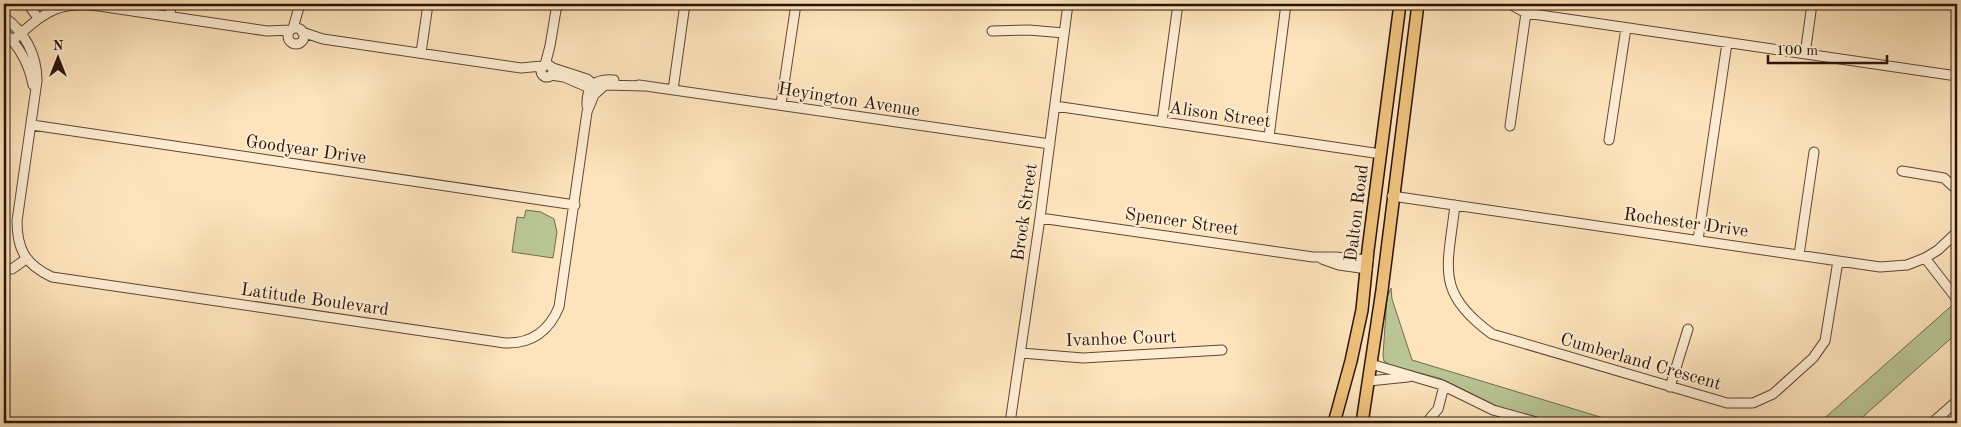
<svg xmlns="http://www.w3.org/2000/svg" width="1961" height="427" viewBox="0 0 1961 427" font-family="'Old Standard TT',serif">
<rect width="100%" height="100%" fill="#fee4bc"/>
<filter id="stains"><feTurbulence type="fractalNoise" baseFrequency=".004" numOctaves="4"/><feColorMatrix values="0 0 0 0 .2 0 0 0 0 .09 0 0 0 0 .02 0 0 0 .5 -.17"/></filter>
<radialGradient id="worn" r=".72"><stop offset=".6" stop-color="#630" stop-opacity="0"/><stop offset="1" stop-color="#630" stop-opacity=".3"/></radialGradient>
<path fill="#bac595" stroke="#726c4e" d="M 526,210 L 541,212 L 554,219 L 557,232 L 553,258 L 512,252 L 517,217 L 524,218 Z
M 1391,288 L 1392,299 L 1412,360 L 1620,423 L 1557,423 L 1503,409 L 1442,379 L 1390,365 L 1384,361 L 1383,355 L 1387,297 Z
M 1957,301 L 1957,333 L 1856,423 L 1819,423 Z"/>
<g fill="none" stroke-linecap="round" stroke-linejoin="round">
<defs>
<path id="minor" d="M 28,4 L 38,18
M 1510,4 L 1526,13 L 1957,76
M 170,16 L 171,4
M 4,17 C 25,32 37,55 37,81 L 17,221 C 17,250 26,265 52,277 L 505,343 C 532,344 549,331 559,307 L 587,112 L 594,95 L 605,85 L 644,86
M 293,28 L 300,4
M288 36a8 8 0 1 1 16 0a8 8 0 1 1-16 0Z
M 992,31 L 1029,30 L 1064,33
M 4,32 C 20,47 29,64 33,85
M 302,32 L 323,39 L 521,68 L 542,66
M 13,40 C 45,13 54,1 99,6 L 267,31 L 290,30
M 421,53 L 428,4
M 1805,54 L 1812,4
M541 71a6 6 0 1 1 12 0a6 6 0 1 1-12 0Z
M 545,65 L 550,46 L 557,4
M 553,68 L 587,79 L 595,86
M 551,75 L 564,77 L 592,89
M 639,85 L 1050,144
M 673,90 L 685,4
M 781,104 L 796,4
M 587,106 C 586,86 595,78 614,80
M 1055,106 L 1381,154
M 1162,122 L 1178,4
M 32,125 L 575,205
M 1510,126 L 1526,13
M 1269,137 L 1286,4
M 1609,140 L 1626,28
M 1902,171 L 1944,178 L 1957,190
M 1392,196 L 1880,267 L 1907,265 L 1925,258 L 1956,298
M 1455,205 C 1448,267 1434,292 1492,334 L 1727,403 L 1753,403 L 1773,394 L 1813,358 L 1825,341 L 1838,261
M 1040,218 L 1313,257 L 1336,257 L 1368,260
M 1698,240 L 1727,43
M 1799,255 L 1814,152
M 1925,258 L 1938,250 L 1957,232
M 1322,259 L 1339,265 L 1367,269
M 4,269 L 12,269 L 26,259
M 1021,353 L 1083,358 L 1222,350
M 1371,364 L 1442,385 L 1493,410 L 1540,423
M 1369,381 L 1408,377
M 1670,387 L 1688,329
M 1010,423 L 1040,218 L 1068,4
M 1426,423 L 1438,409 L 1444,386
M 1932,423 L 1957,401"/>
<path id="major" d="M 1334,423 L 1351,361 L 1362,310 L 1368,250 L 1400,4
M 1362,423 L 1382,290 L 1418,4"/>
</defs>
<use href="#minor" stroke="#5f4634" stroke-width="11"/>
<use href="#major" stroke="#2a1207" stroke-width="14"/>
<use href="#minor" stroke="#feedd3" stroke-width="9"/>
<use href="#major" stroke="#efc27e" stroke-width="11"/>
</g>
<g text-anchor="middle" stroke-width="4" stroke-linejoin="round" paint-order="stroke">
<g font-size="18" fill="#2a1207" stroke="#feedd3">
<text transform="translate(849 99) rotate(9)" y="6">Heyington Avenue</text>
<text transform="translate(1220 114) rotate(8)" y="6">Alison Street</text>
<text transform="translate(306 149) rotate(8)" y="6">Goodyear Drive</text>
<text transform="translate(1024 212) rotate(-82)" y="6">Brock Street</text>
<text transform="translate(1356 213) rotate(-83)" y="6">Dalton Road</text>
<text transform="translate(1182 221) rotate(8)" y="6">Spencer Street</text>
<text transform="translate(1686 222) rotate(8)" y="6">Rochester Drive</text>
<text transform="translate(315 299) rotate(8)" y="6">Latitude Boulevard</text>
<text transform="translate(1121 338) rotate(-2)" y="6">Ivanhoe Court</text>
<text transform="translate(1641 361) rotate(16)" y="6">Cumberland Crescent</text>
</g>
</g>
<rect width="1961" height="427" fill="none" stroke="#fee4bc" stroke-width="20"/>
<rect x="5" y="5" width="1951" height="417" fill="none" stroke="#2a1207" stroke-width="2.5"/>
<rect x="10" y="10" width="1941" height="407" fill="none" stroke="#2a1207"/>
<g transform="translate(58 58)" stroke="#feedd3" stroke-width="4" paint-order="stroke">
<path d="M0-4L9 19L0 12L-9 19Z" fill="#2a1207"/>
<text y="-8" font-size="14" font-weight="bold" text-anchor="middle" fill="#2a1207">N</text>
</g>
<path d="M1768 55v8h119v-8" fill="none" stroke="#2a1207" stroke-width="2.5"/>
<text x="1776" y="55" font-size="15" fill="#2a1207" stroke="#feedd3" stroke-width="4" paint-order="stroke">100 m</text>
<rect width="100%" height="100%" filter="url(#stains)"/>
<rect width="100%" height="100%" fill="url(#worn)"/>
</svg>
